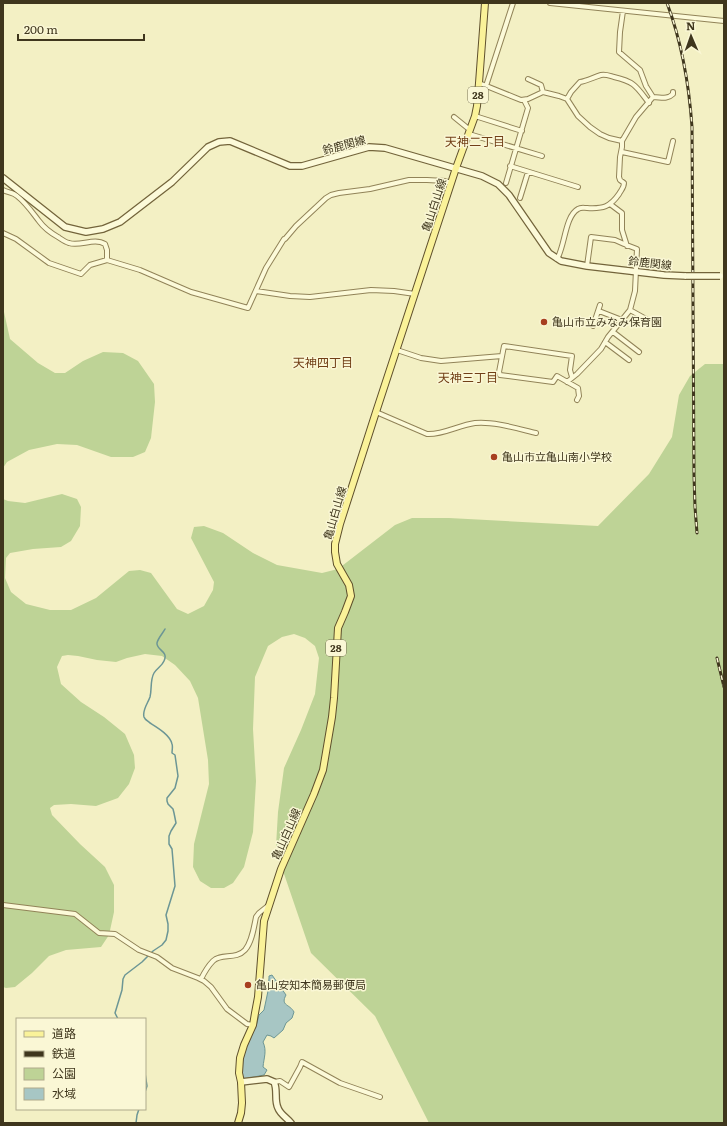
<svg xmlns="http://www.w3.org/2000/svg" width="727" height="1126" viewBox="0 0 727 1126" font-family="Literata,'Noto Sans JP',serif">
<rect width="100%" height="100%" fill="#f3f0c4"/>
<path fill="#bed396" d="M 3,311 L 4,312 L 10,339 L 38,363 L 55,373 L 65,373 L 83,361 L 103,352 L 123,353 L 138,361 L 154,384 L 155,402 L 151,438 L 145,452 L 133,457 L 111,457 L 77,445 L 57,444 L 29,450 L 7,462 L 3,468 Z
M 705,364 L 724,364 L 724,1123 L 429,1123 L 375,1016 L 311,953 L 281,865 L 276,846 L 278,812 L 284,768 L 301,730 L 315,694 L 319,658 L 315,646 L 305,638 L 294,634 L 282,637 L 268,646 L 255,677 L 253,729 L 256,781 L 253,832 L 244,867 L 233,883 L 224,888 L 211,888 L 200,881 L 193,867 L 194,844 L 209,784 L 208,760 L 198,698 L 190,681 L 175,665 L 162,656 L 145,654 L 127,658 L 116,662 L 97,660 L 78,656 L 68,655 L 62,656 L 57,667 L 61,684 L 81,702 L 104,717 L 125,734 L 134,755 L 135,768 L 129,784 L 118,798 L 96,806 L 71,804 L 54,805 L 50,808 L 52,815 L 80,844 L 105,867 L 114,885 L 114,912 L 109,935 L 101,947 L 66,950 L 49,956 L 32,973 L 15,987 L 6,988 L 3,987 L 3,499 L 8,501 L 25,503 L 62,494 L 77,499 L 81,507 L 80,526 L 71,541 L 61,547 L 33,549 L 10,553 L 6,558 L 5,578 L 11,592 L 26,604 L 50,610 L 71,610 L 96,598 L 129,571 L 140,570 L 151,573 L 177,609 L 188,614 L 204,606 L 213,590 L 214,582 L 191,538 L 194,527 L 204,526 L 223,533 L 253,553 L 277,565 L 322,573 L 338,569 L 395,525 L 412,518 L 449,518 L 598,526 L 649,474 L 672,437 L 679,395 L 690,376 Z"/>
<path fill="#a7c6c4" stroke="#6c9695" d="M 272,975 L 286,995 C 280,1006 290,1004 294,1012 L 292,1018 L 286,1023 L 283,1030 L 274,1038 L 271,1036 L 267,1035 L 263,1042 C 267,1051 264,1057 263,1067 L 267,1070 L 264,1075 L 244,1079 L 242,1077 L 242,1062 L 247,1045 L 257,1023 L 259,1015 L 264,1010 L 268,991 L 269,978 L 269,976 Z"/>
<g fill="none" stroke-linecap="round" stroke-linejoin="round">
<path stroke="#6c9695" stroke-width="1.5" d="M 118,1019 L 115,1013 L 122,990 L 123,979 L 125,975 L 142,962 L 153,951 L 162,945 L 166,940 L 168,931 L 168,924 L 166,915 L 175,886 L 173,861 L 172,849 L 169,844 L 169,836 L 171,831 L 176,823 L 174,813 L 173,809 L 168,804 L 167,801 L 167,798 L 175,788 L 178,776 L 175,755 L 172,753 C 172,750 173,746 172,744 C 170,735 158,728 150,723 C 148,721 145,720 144,717 C 142,710 148,703 150,697 C 152,689 150,680 154,673 C 157,668 162,666 164,661 C 169,651 156,650 157,643 C 158,638 163,633 165,629
M 145,1073 L 147,1086 L 145,1092
M 136,1123 L 137,1115 L 139,1109"/>
<defs>
<path id="street" d="M 550,3 L 724,21
M 528,79 L 541,85 L 543,92
M 479,83 L 521,100 L 528,99 L 543,92 L 559,96 L 567,99 L 578,116 L 590,127 L 600,134 L 609,138 L 622,141
M 486,86 L 513,3
M 653,97 C 661,97 667,100 673,94 L 673,92
M 567,99 L 571,92 L 580,82 C 587,81 594,77 601,75 C 606,74 610,76 614,77 C 635,82 636,86 649,103
M 475,116 L 522,131
M 454,117 L 470,130
M 469,134 L 542,156
M 622,152 L 668,162 L 673,141
M 510,166 L 578,187
M 506,183 L 528,108 L 524,100
M 3,190 C 8,193 13,192 17,196 C 26,203 32,212 39,221 C 44,228 51,233 58,237 C 61,239 65,242 69,243 C 80,247 94,237 105,244 L 107,250 L 107,260
M 520,198 L 528,172
M 610,204 L 622,213 L 622,230 L 627,246
M 3,233 L 16,239 L 49,263 L 81,274 L 90,265 L 107,260 L 140,270 L 191,292 L 248,308 L 266,268 L 284,239 L 285,239 L 296,226 L 326,198 L 331,195 L 339,193 L 370,189 L 409,180 L 427,180 L 445,181 L 451,183
M 557,259 C 565,246 565,216 578,209 C 581,207 584,208 587,208 C 603,209 610,207 619,194 C 621,190 624,188 624,183 L 620,180 L 619,177 L 620,157 L 622,147 L 622,141 L 636,117 L 653,97 L 646,86 L 640,70 L 619,52 L 620,32 L 623,11
M 256,291 L 290,296 L 310,297 L 371,290 L 394,291 L 415,294
M 630,310 L 648,320
M 599,311 L 622,320
M 593,326 L 600,305
M 613,332 L 639,352
M 605,342 L 629,360
M 397,350 L 421,358 L 441,361 L 502,356
M 572,377 L 570,370 L 572,356 L 504,346 L 499,372 L 500,375 L 553,382 L 557,376 L 578,388 L 579,396 L 577,400
M 567,382 L 577,374 L 601,349 L 608,337 L 630,310 L 635,291 L 637,249 L 624,244 L 615,240 L 591,237 L 587,266
M 376,412 L 427,434 C 443,435 459,425 475,423 C 493,421 519,429 536,433
M 3,905 L 75,914 L 99,933 L 115,934 L 139,950 L 157,957 L 172,968 L 198,978 L 204,981 L 211,987 L 227,1009 L 247,1024 L 253,1025
M 201,979 C 204,973 208,966 213,961 C 221,953 236,960 245,950 C 252,942 254,927 256,917 L 259,913 L 269,905
M 274,1082 L 280,1081 L 289,1087 L 300,1067 L 302,1062 L 340,1083 L 380,1097"/>
<path id="secondary" d="M 3,178 L 65,227 L 86,232 L 103,229 L 120,222 L 172,182 L 208,147 L 219,142 L 230,141 L 290,166 L 302,166 L 369,147 L 385,148 L 482,176 L 498,184 L 509,195 L 549,253 L 561,261 L 587,266 L 664,275 L 686,276
M 241,1082 L 267,1079 L 274,1082 C 278,1090 274,1100 278,1108 C 280,1114 287,1118 291,1123"/>
<path id="primary" d="M 238,1123 L 241,1113 L 242,1103 L 241,1082 L 239,1073 L 240,1058 L 244,1045 L 253,1025 L 255,1013 L 258,997 L 264,921 L 281,869 L 314,794 L 323,770 L 332,717 L 334,698 L 338,628 L 345,612 L 351,596 L 349,585 L 337,564 L 335,552 L 335,544 L 340,524 L 376,412 L 456,168 L 475,116 L 477,106 L 479,83 L 485,3"/>
</defs>
<use href="#street" stroke="#918358" stroke-width="6"/>
<use href="#secondary" stroke="#73643b" stroke-width="8"/>
<use href="#primary" stroke="#5e4f2c" stroke-width="8"/>
<use href="#street" stroke="#fcfad9" stroke-width="4"/>
<use href="#secondary" stroke="#fcfad9" stroke-width="5.5"/>
<use href="#primary" stroke="#faf299" stroke-width="6"/>
<defs>
<path id="rail" d="M 667,3 C 682,43 689,84 692,127 L 694,475 L 695,507 L 697,533
M 717,658 L 724,687"/>
</defs>
<use href="#rail" stroke="#3f361d" stroke-width="3"/>
<use href="#rail" stroke="#faf7d5" stroke-width="1.5" stroke-dasharray="4.5" stroke-linecap="butt"/>
<defs>
<path id="secondary-bridge" d="M 686,276 L 720,276"/>
</defs>
<use href="#secondary-bridge" stroke="#73643b" stroke-width="8" stroke-linecap="butt"/>
<use href="#secondary-bridge" stroke="#fcfad9" stroke-width="5.5"/>
</g>
<g fill="#a73f20" stroke="#faf7d5" stroke-width="1.5">
<circle cx="544" cy="322" r="4"/>
<circle cx="494" cy="457" r="4"/>
<circle cx="248" cy="985" r="4"/>
</g>
<g text-anchor="middle" stroke-width="3" stroke-linejoin="round" paint-order="stroke">
<g fill="#faf7d5" stroke="#777054" stroke-width="1">
<rect x="468" y="87" width="20" height="16" rx="3"/>
<rect x="326" y="640" width="20" height="16" rx="3"/>
</g>
<g font-size="10" font-weight="bold" fill="#3f361d">
<text x="478" y="99">28</text>
<text x="336" y="652">28</text>
</g>
<g font-size="11" fill="#3f361d" stroke="#faf7d5">
<text transform="translate(344 145) rotate(-15)" y="4">鈴鹿関線</text>
<text transform="translate(434 205) rotate(-72)" y="4">亀山白山線</text>
<text transform="translate(650 263) rotate(6)" y="4">鈴鹿関線</text>
<text transform="translate(335 513) rotate(-74)" y="4">亀山白山線</text>
<text transform="translate(286 834) rotate(-66)" y="4">亀山白山線</text>
</g>
<g font-size="11" fill="#3f361d" stroke="#faf7d5" text-anchor="start">
<text x="552" y="326">亀山市立みなみ保育園</text>
<text x="502" y="461">亀山市立亀山南小学校</text>
<text x="256" y="989">亀山安知本簡易郵便局</text>
</g>
<g font-size="12" fill="#713f17" stroke="#faf7d5">
<text x="475" y="146">天神二丁目</text>
<text x="323" y="367">天神四丁目</text>
<text x="468" y="382">天神三丁目</text>
</g>
</g>
<rect width="727" height="1126" fill="none" stroke="#3f361d" stroke-width="8"/>
<rect x="16" y="1018" width="130" height="92" fill="#faf7d5" stroke="#afaa8b"/>
<rect x="24" y="1031" width="20" height="6" fill="#faf299" stroke="#afaa8b"/>
<text x="52" y="1038" font-size="12" fill="#3f361d">道路</text>
<rect x="24" y="1051" width="20" height="6" fill="#3f361d" stroke="#afaa8b"/>
<text x="52" y="1058" font-size="12" fill="#3f361d">鉄道</text>
<rect x="24" y="1068" width="20" height="12" fill="#bed396" stroke="#afaa8b"/>
<text x="52" y="1078" font-size="12" fill="#3f361d">公園</text>
<rect x="24" y="1088" width="20" height="12" fill="#a7c6c4" stroke="#afaa8b"/>
<text x="52" y="1098" font-size="12" fill="#3f361d">水域</text>
<g transform="translate(691 36) rotate(358)" stroke="#faf7d5" stroke-width="3" paint-order="stroke">
<path d="M0-3L7 15L0 10L-7 15Z" fill="#3f361d"/>
<text y="-6" font-size="11" font-weight="bold" text-anchor="middle" fill="#3f361d">N</text>
</g>
<path d="M18 34v6h126v-6" fill="none" stroke="#3f361d" stroke-width="2"/>
<text x="24" y="34" font-size="12" fill="#3f361d" stroke="#faf7d5" stroke-width="3" paint-order="stroke">200 m</text>
</svg>
